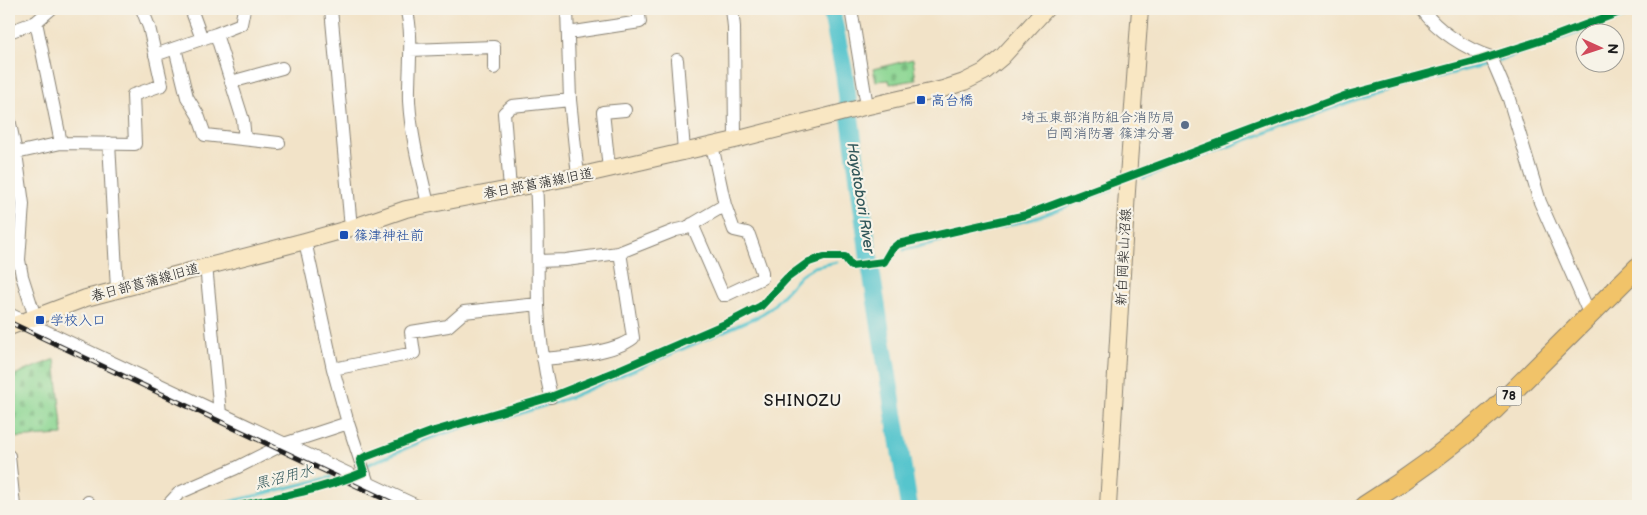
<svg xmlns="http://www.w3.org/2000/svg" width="1647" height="515" viewBox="0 0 1647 515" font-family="'Balsamiq Sans','Klee One',sans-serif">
<defs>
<pattern id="cemetery-stones" width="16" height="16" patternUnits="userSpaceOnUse" patternTransform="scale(1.25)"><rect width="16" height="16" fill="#8bd692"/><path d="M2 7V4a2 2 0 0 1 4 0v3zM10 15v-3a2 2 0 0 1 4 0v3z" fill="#77b77d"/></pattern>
</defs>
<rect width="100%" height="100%" fill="#f7f3e8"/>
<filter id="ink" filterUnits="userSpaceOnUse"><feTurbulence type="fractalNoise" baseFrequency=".02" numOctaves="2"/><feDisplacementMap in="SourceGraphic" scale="10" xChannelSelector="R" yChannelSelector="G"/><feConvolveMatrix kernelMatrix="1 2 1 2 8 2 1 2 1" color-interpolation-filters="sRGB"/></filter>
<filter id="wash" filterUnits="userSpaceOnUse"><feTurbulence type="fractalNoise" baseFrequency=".0096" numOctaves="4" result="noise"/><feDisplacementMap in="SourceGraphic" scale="20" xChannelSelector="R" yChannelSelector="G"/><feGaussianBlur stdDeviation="1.12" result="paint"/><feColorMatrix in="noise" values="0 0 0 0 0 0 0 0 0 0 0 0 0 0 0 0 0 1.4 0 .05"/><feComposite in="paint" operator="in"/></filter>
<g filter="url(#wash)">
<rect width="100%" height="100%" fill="#f2e3c8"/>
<path fill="url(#cemetery-stones)" stroke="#547957" d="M 913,59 L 916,80 L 890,84 L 889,80 L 876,81 L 873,69 Z
M 55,359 L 63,435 L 10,438 L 9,377 Z"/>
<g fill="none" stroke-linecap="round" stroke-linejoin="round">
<path stroke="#57c5cd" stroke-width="3" d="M 1497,61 L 1638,12
M 1143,178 L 1363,97 L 1491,63
M 904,250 L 1033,219 L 1111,190
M 367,465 L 425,440 L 461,428 L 513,416 L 571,397 L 757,317 L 771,308 L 801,275 L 814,267 L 837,262
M 213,506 L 331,477"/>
<path stroke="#57c5cd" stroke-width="18" d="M 831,9 L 844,72 L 869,258 L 909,506"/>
</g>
</g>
<g filter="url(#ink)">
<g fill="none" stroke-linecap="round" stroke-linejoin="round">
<defs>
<path id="street" d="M 191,9 L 202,39
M 331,9 L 351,228
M 406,9 C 414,32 408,75 409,101 C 411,136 420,170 428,204
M 567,9 L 570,100 L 578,176
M 732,9 L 734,27 L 735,140
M 851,9 L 867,106
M 1422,9 C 1437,31 1466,49 1491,57 L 1509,99 L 1540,202 L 1590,315
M 36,22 L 61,143
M 9,32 L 36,22 L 51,9
M 568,33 L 640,22 L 638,9
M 216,34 L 243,120 L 245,139
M 175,48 L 187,97 L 198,115 L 205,135 L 279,143
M 410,50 L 494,47 L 494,68
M 155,55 L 216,34 L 241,24 L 244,9
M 677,60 L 684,151
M 231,82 L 282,68
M 9,119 L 16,153 L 23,204 L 19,260 L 22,276 L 35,317
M 109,143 L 117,289
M 16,153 L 61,143 L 135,144 L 133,95 L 162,85 L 149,27 L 142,9
M 609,169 L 603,112 L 625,110
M 536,184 C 539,225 537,265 538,306 C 539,337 544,367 551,397
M 510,189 L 504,113 L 512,106 L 570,100
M 692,224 L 723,295 L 726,295 L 762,278 L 762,272 L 749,235 L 747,233 L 734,230 L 725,205 L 712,145
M 305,241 L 333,369 L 348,423 L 368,484
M 538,261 L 566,260 L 618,253 L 676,230 L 686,228 L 725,205
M 206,265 L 220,414
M 9,314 L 417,506
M 543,359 C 567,357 614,353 633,338 L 620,252
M 333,369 L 414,353 L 411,332 L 448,326 L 464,312 L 538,304
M 9,456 L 14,506
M 88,502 L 91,506
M 167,506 L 179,493 L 236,468 L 284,444 L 348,423"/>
<path id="secondary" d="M 9,327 L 86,298 L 305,241 L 351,228 L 406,209 L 578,176 L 735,140 L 860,108 L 943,89 L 964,82 L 984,72 L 1002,57 L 1046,9
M 1108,506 L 1127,191 L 1140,9"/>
<path id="primary" d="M 1364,506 C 1411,477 1453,446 1495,409 L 1638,267"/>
</defs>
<use href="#street" stroke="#878072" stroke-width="14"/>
<use href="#secondary" stroke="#878072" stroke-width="18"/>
<use href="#primary" stroke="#878072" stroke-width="21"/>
<use href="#street" stroke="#fff" stroke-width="12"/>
<use href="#secondary" stroke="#f9e7c3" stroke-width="16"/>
<use href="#primary" stroke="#f1c369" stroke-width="19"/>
<defs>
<path id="rail" d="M 9,322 L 399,506"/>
</defs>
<use href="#rail" stroke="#1c1c1c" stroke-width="5"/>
<use href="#rail" stroke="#f7f3e8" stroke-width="3" stroke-dasharray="9" stroke-linecap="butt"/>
<defs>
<path id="cycleway" d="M 239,506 C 281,496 325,489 364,472 L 360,460 L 365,457 L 431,432 L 551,397 L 614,372 L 730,322 L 761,306 L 787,278 L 809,262 L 824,257 L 845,257 L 851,266 L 884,262 L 891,250 L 898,244 L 1026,215 L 1347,95 L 1480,60 L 1558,35 L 1628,9"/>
</defs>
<use href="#cycleway" stroke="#f7f3e8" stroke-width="11"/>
<use href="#cycleway" stroke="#00873e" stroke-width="8"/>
</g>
</g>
<g fill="#1a4fb4" stroke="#f7f3e8" stroke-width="2">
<rect x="916" y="95" width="10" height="10" rx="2.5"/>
<rect x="339" y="230" width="10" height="10" rx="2.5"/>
<rect x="35" y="315" width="10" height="10" rx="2.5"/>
</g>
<circle fill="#5c6f8a" stroke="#f7f3e8" stroke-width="2" cx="1185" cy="125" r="5"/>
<g text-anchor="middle" stroke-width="4.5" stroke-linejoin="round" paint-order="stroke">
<rect fill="#f7f3e8" stroke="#5e5c59" stroke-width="1" x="1496.5" y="386.5" width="25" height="19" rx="4"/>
<g font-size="12" font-weight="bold" fill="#1c1c1c">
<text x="1509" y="400">78</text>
</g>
<g font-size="14" fill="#164399" stroke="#f7f3e8" text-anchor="start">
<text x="931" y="105">高台橋</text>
<text x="354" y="240">篠津神社前</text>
<text x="50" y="325">学校入口</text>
</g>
<g font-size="14" fill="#4e5e75" stroke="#f7f3e8" text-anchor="end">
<text x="1175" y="122">埼玉東部消防組合消防局<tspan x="1175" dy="16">白岡消防署 篠津分署</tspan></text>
</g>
<g font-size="14" fill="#1c1c1c" stroke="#f7f3e8">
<text transform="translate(538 183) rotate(-11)" y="5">春日部菖蒲線旧道</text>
<text transform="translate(1123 257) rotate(-87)" y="5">新白岡柴山沼線</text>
<text transform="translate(145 282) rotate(-15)" y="5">春日部菖蒲線旧道</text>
</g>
<g font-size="15" font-style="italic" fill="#31575a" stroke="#f7f3e8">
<text transform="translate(861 198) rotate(81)" y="5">Hayatobori River</text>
<text transform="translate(284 477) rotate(-14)" y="5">黒沼用水</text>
</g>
<g font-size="16" letter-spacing="1" fill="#1c1c1c" stroke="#f7f3e8">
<text x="803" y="406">SHINOZU</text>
</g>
</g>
<rect width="1647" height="515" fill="none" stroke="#f7f3e8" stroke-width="30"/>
<g transform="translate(1600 48) rotate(93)"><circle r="24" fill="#f7f3e8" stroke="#9f9d96"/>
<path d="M0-4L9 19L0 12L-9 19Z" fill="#d1495b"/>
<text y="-8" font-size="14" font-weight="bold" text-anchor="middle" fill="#1c1c1c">N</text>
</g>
</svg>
